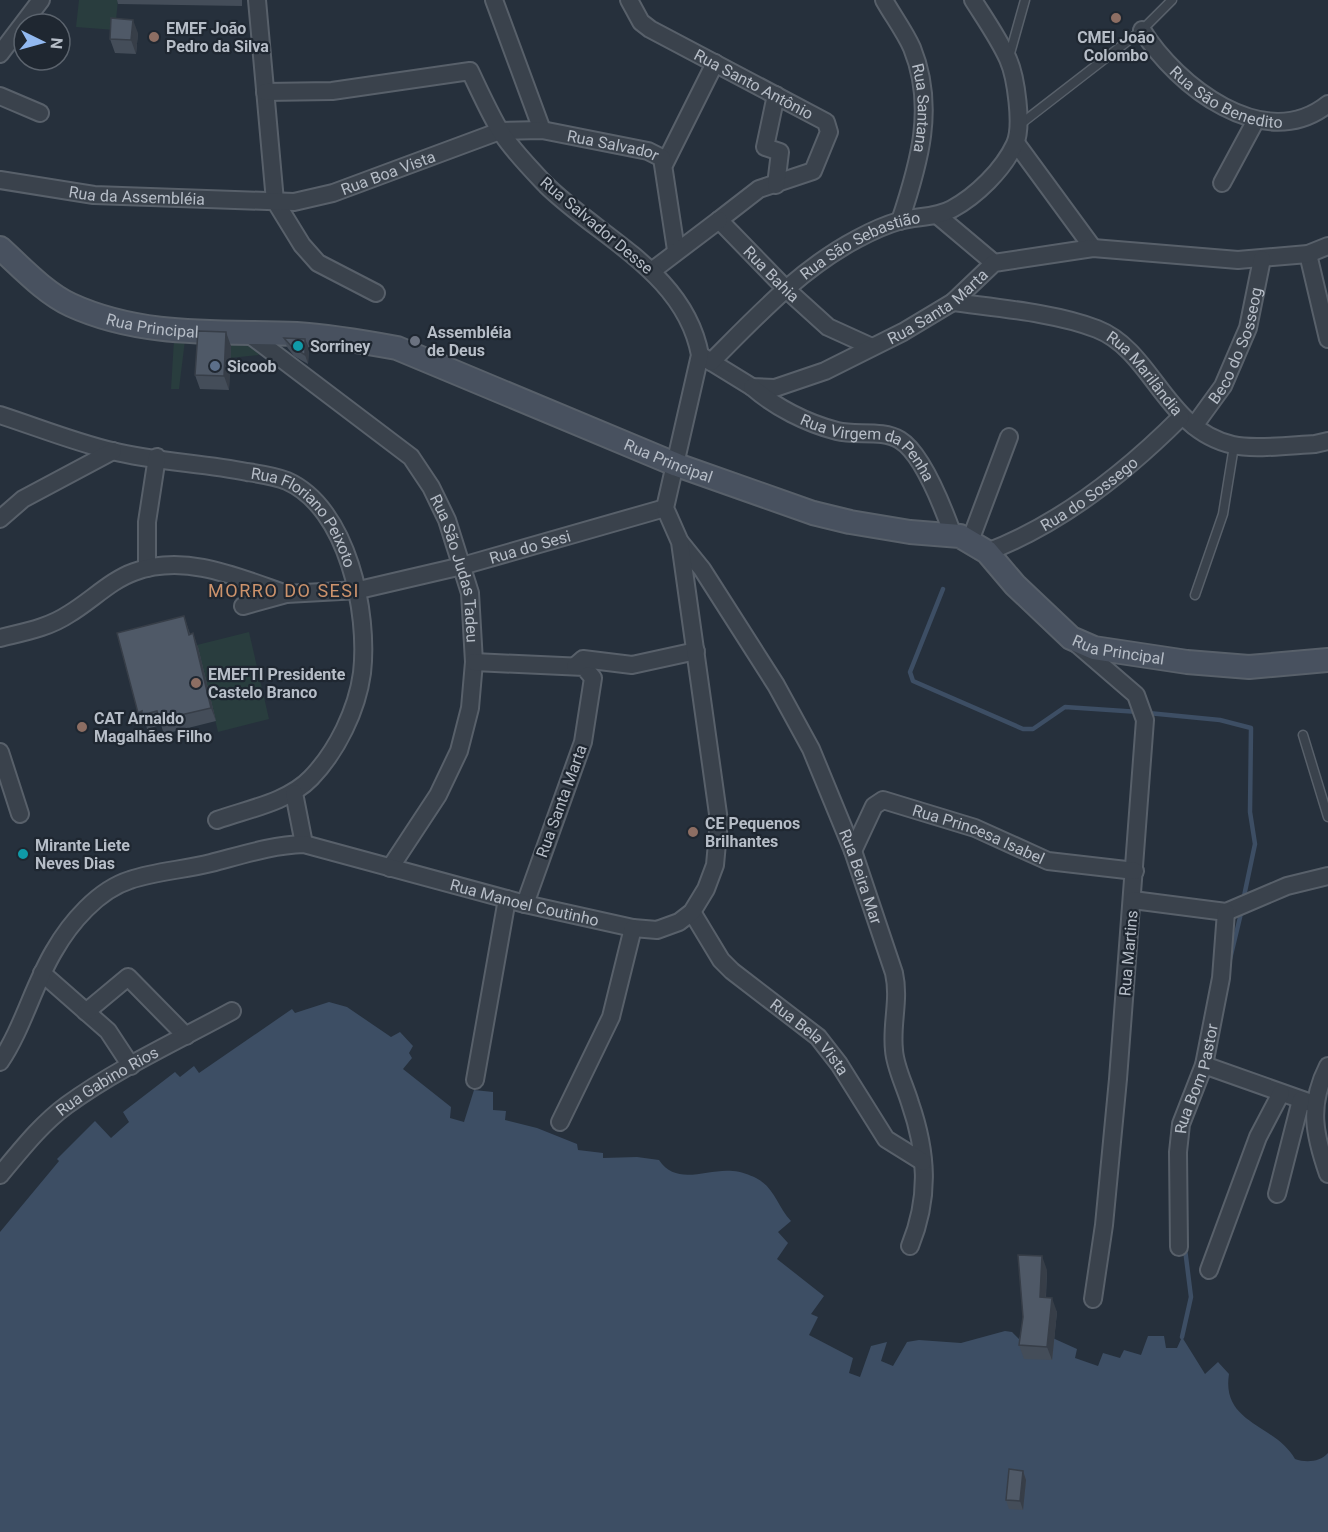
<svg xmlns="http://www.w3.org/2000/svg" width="1328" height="1532" viewBox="0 0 1328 1532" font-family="Roboto,sans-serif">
<rect width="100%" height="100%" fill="#26303c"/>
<path fill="#293d3e" d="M 79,0 L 118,0 L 115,30 L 76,27 Z
M 174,340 L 185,340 L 179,389 L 171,389 Z
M 231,343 L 252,345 L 259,355 L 230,358 Z
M 249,632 L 269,719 L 218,732 L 197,645 Z"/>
<path fill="#3d4e64" d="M 329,1002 L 347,1007 L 391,1037 L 400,1032 L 413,1046 L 409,1053 L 412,1058 L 403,1069 L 451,1107 L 450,1118 L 464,1122 L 474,1090 L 493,1092 L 493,1110 L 506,1111 L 505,1120 L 537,1128 L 577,1144 L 578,1150 L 603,1153 L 603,1158 L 637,1157 L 659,1160 C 677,1187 707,1168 733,1171 C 740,1171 750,1175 756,1178 C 775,1188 777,1206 791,1221 L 778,1232 L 788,1243 L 777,1259 L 824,1296 L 811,1314 L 818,1317 L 809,1335 L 853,1358 L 849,1373 L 860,1377 L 871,1346 L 887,1342 L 881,1361 L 893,1366 L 907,1342 L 919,1340 L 961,1343 L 1005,1331 L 1012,1332 L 1019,1339 L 1021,1334 L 1046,1335 L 1077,1349 L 1075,1358 L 1098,1366 L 1103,1353 L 1120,1358 L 1124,1350 L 1141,1355 L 1148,1336 L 1164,1336 L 1166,1348 L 1177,1348 L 1182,1337 L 1205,1374 L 1218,1362 L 1229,1374 C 1221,1424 1275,1424 1295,1459 C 1306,1463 1320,1462 1328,1453 L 1328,1532 L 0,1532 L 0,1232 L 59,1161 L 57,1159 L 95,1121 L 111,1138 L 129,1122 L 123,1112 L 175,1072 L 180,1077 L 194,1066 L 199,1073 L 292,1009 L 295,1013 Z"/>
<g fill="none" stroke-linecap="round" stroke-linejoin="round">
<path stroke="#3d4e64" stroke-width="4.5" d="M 943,589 L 910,672 L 913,681 L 1023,729 L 1033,729 L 1065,707 L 1139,712
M 1148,713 L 1220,720 L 1251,728 L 1250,812 L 1255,844 L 1243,901
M 1230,959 L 1242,909
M 1182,1337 L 1191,1297 L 1185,1249"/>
<defs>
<path id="lane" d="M 1009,57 L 1025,0
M 1018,126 L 1142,30 L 1172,0
M 1195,595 L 1223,514 L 1234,446
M 1303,735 L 1328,817"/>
<g id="street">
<path d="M 257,0 L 275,201 L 302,245 L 318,263 L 376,293"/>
<path d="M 494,0 L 542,130"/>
<path id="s1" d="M 629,0 L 641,22 L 650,29 L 826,122 L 829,132 L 813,171 L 759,189 L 719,220 L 786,289 L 828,327 L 872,347"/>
<path id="s2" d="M 884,0 C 893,16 905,32 912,48 C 936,107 919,164 900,221"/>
<path id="s3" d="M 1142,30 C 1176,85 1264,155 1328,104"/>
<path d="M 0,54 L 41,0"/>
<path d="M 0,96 L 40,113"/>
<path d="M 1016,143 L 1093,248"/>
<path d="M 665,163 L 715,63"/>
<path id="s4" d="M 0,180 L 94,195 L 294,202 L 333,193 L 500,131 L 542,130 L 648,151 L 662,158 L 676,250"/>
<path d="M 1222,183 L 1256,120"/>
<path d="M 776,185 L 780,152 L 765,147 L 776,95"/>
<path d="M 937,215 L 994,263"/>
<path d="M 1308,254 L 1328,339"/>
<path d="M 653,270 L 719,220"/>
<path id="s5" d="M 953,302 C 997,308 1057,313 1097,329 C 1153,351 1165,430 1233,445 C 1253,450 1293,445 1315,444 L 1328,441"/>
<path id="s6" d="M 250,335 L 411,457 L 431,487 L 447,520 L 470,593 L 474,662 L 470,708 L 459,751 L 438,795 L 390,868"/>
<path id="s7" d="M 700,355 L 752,387 L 775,388 L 825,371 L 903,332 L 953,302 L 994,263 L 1093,248 L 1238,260 L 1308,254 L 1328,246"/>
<path id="s8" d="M 711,362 C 756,317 800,269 857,239 C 870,232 885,225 899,221 C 916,216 936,218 952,209 C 976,196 1003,170 1015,144 C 1023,126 1016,77 1008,59 C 999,39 985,19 973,0"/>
<path id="s9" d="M 752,387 C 775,407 806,423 837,431 C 856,436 882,429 900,440 C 923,454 944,510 953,535"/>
<path id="s10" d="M 0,415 C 37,427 74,442 112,451 C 156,462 203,463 247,472 C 260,474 275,476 287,481 C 348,508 369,613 362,673 C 357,710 337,751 311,778 C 288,802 248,809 217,820"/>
<path id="s11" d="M 1194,426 L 1223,386 L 1248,328 L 1262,259"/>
<path d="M 0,519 L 23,499 L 113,451"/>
<path d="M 970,541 L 1009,437"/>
<path id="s12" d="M 681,543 L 702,569 L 776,685 L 811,749 L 853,851 L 894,973 C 900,1000 891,1024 894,1050 C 895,1067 905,1086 910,1103 C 927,1152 930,1197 910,1246"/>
<path id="s13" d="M 987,552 C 1061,524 1125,473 1181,417"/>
<path d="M 147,568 L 147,522 L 157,457"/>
<path id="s14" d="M 243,606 L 286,594 L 359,590 L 462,566 L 665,508"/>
<path d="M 0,638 C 24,632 48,628 69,614 C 91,601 111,580 134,572 C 185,553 238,577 286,594"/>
<path d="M 1078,645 L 1136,695 L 1145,720 L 1118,1079 L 1104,1225 L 1093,1299"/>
<path d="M 474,662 L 584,667 L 593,678 L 583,742 L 525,904"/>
<path d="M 575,666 L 583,659 L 632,665 L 696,651"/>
<path d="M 0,752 L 20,814"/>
<path d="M 294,793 L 304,844"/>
<path id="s15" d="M 853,851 L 874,806 L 883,800 L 975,828 L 1048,861 L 1135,871"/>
<path d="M 1133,900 L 1226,912 L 1287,886 L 1328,876"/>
<path id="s16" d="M 692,912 L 721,960 L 732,971 L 818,1037 L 839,1064 L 886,1139 L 923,1162"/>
<path d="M 42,973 L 108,1031 L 131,1066"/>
<path d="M 86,1012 L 128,977 L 186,1036"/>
<path id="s17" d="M 0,1062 C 23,1028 33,986 54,951 C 70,923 98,890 130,880 C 156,871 184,870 211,863 C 242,855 272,845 304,844 L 525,904 L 633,928 L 657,930 L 679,922 L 692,912 L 706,889 L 715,865 L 719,821 L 680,542 L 665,508 L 700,355 C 685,273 600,238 546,185 C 531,169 510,148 499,129 C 488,110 479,90 470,71 L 332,91 L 265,92"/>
<path d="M 1204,1065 L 1314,1104"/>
<path d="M 1328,1066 C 1308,1105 1314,1134 1328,1174"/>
<path d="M 475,1080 L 507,899"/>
<path d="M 560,1122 L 611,1017 L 633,928"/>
<path id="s18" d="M 0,1175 C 21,1150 41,1124 67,1105 C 118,1068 177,1041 232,1011"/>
<path d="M 1277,1194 L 1301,1100"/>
<path id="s19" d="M 1179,1247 L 1178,1152 L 1181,1124 L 1204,1065 L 1221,978 L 1226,912"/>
<path d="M 1209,1270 L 1258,1137 L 1281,1093"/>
</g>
<g id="secondary">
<path id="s20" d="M 0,248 C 21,267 45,293 71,305 C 143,338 221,331 297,334 C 330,336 364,342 397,348 L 677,465 L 813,513 L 850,522 L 910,532 L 960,536 L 987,552 L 1015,585 L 1071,638 L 1094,648 L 1187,662 L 1249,667 L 1328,660"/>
</g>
</defs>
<use href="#lane" stroke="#58606a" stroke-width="11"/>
<use href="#street" stroke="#58606a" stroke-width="20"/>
<use href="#secondary" stroke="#58606a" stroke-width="26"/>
<use href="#lane" stroke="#3a424c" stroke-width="8"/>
<use href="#street" stroke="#3a424c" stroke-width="16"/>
<use href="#secondary" stroke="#48515f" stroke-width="22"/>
</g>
<path fill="#444d59" d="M 117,0 L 242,0 L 242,6 L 118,4 Z
M 138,33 L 136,54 L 115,53 L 110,39 Z
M 284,338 L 309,348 L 308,364 L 294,356 L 287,347 Z
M 231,346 L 229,390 L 200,389 L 195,375 Z
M 184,616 L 190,634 L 198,647 L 216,721 L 164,734 L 161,725 L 147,729 L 146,725 L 143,726 L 138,713 Z
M 1047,1270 L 1046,1297 L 1057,1312 L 1052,1360 L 1024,1359 L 1019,1345 Z
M 1023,1471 L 1026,1480 L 1023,1510 L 1009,1509 L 1006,1500 Z"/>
<path fill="#373e48" d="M 133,20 L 138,33 L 136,54 L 131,40 Z
M 226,332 L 231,346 L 229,390 L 224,376 Z
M 305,339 L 309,348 L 308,364 L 305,355 Z
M 193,633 L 198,647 L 216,721 L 211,708 Z
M 1042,1256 L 1047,1270 L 1045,1311 L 1040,1297 Z
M 1052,1298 L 1057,1312 L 1052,1360 L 1047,1347 Z
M 1023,1471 L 1026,1480 L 1023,1510 L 1020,1501 Z"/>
<path fill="#4f5967" stroke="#373e48" stroke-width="1.5" d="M 111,18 L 133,20 L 131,40 L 110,39 Z
M 198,331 L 226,332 L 224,376 L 195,375 Z
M 284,338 L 305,339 L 305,355 L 291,346 Z
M 184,616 L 189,635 L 193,633 L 211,708 L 159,720 L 157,711 L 142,715 L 142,711 L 138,713 L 117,633 Z
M 1018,1255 L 1042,1256 L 1040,1297 L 1052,1298 L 1047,1347 L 1019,1345 L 1023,1317 Z
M 1009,1469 L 1023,1471 L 1020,1501 L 1006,1500 Z"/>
<g fill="#8d6e63" stroke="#1f2731" stroke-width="2">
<circle cx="1116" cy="18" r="6"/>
<circle cx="154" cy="37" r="6"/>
<circle cx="196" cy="683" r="6"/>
<circle cx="82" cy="727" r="6"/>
<circle cx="693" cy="832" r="6"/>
</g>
<circle fill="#6b7280" stroke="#1f2731" stroke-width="2" cx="415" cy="341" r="6"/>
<g fill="#0f9aa8" stroke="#1f2731" stroke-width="2">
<circle cx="298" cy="346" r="6"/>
<circle cx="23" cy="854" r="6"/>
</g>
<circle fill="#5c6f8a" stroke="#1f2731" stroke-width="2" cx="215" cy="366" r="6"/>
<g text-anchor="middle" stroke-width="4.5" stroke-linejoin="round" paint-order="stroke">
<g font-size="16" font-weight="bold" fill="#b6bdc7" stroke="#1f2731" text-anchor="start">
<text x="166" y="34">EMEF João<tspan x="166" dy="18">Pedro da Silva</tspan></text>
<text x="1116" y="43" text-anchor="middle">CMEI João<tspan x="1116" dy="18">Colombo</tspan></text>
<text x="427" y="338">Assembléia<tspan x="427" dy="18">de Deus</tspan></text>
<text x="310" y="352">Sorriney</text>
<text x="227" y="372">Sicoob</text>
<text x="208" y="680">EMEFTI Presidente<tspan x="208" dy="18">Castelo Branco</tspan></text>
<text x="94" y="724">CAT Arnaldo<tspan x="94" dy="18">Magalhães Filho</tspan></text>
<text x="705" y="829">CE Pequenos<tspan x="705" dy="18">Brilhantes</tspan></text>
<text x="35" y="851">Mirante Liete<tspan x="35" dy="18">Neves Dias</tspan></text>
</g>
<g font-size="16" fill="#b6bdc7" stroke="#1f2731">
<text dy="6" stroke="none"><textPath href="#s1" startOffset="154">Rua Santo Antônio</textPath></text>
<text dy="6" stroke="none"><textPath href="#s3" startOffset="112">Rua São Benedito</textPath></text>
<text dy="6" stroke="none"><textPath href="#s2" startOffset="117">Rua Santana</textPath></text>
<text dy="6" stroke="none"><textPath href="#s4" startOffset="628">Rua Salvador</textPath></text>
<text dy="6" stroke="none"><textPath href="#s4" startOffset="394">Rua Boa Vista</textPath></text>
<text dy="6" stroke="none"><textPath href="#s4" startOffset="138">Rua da Assembléia</textPath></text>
<text transform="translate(597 225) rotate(40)" y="6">Rua Salvador Desse</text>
<text dy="6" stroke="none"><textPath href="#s8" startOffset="192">Rua São Sebastião</textPath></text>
<text dy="6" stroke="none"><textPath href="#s1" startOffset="471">Rua Bahia</textPath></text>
<text dy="6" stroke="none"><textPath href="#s7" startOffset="267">Rua Santa Marta</textPath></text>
<text dy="6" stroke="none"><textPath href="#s20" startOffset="176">Rua Principal</textPath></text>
<text dy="6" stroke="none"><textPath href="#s11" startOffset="92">Beco do Sosseog</textPath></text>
<text dy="6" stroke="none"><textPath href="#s5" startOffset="213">Rua Marilândia</textPath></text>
<text dy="6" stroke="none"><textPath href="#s9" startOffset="135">Rua Virgem da Penha</textPath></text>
<text dy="6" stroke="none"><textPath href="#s20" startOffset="716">Rua Principal</textPath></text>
<text dy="6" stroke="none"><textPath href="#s13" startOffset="118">Rua do Sossego</textPath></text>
<text dy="6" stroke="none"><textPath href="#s10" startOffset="332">Rua Floriano Peixoto</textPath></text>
<text dy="6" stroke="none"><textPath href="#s14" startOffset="294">Rua do Sesi</textPath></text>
<text dy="6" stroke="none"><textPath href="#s6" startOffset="324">Rua São Judas Tadeu</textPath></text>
<text dy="6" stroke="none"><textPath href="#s20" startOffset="1220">Rua Principal</textPath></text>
<text transform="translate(561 801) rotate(-70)" y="6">Rua Santa Marta</text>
<text dy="6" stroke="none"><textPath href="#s15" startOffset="162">Rua Princesa Isabel</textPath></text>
<text dy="6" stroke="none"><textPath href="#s12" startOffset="381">Rua Beira Mar</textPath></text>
<text dy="6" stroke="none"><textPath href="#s17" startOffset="636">Rua Manoel Coutinho</textPath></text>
<text transform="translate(1128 953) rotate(-85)" y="6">Rua Martins</text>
<text dy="6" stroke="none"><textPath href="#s16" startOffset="174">Rua Bela Vista</textPath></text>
<text dy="6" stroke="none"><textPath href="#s19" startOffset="171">Rua Bom Pastor</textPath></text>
<text dy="6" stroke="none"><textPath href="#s18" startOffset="144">Rua Gabino Rios</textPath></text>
</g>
<g font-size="18" letter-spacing="1.5" fill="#cd936c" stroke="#1f2731">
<text x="284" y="597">MORRO DO SESI</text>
</g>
</g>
<g transform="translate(42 42) rotate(95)"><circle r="28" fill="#1f2731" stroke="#5b636d" stroke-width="1.5"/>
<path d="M0-4.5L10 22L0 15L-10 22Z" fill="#92b9f0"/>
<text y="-9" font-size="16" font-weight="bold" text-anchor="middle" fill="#b6bdc7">N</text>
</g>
</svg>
